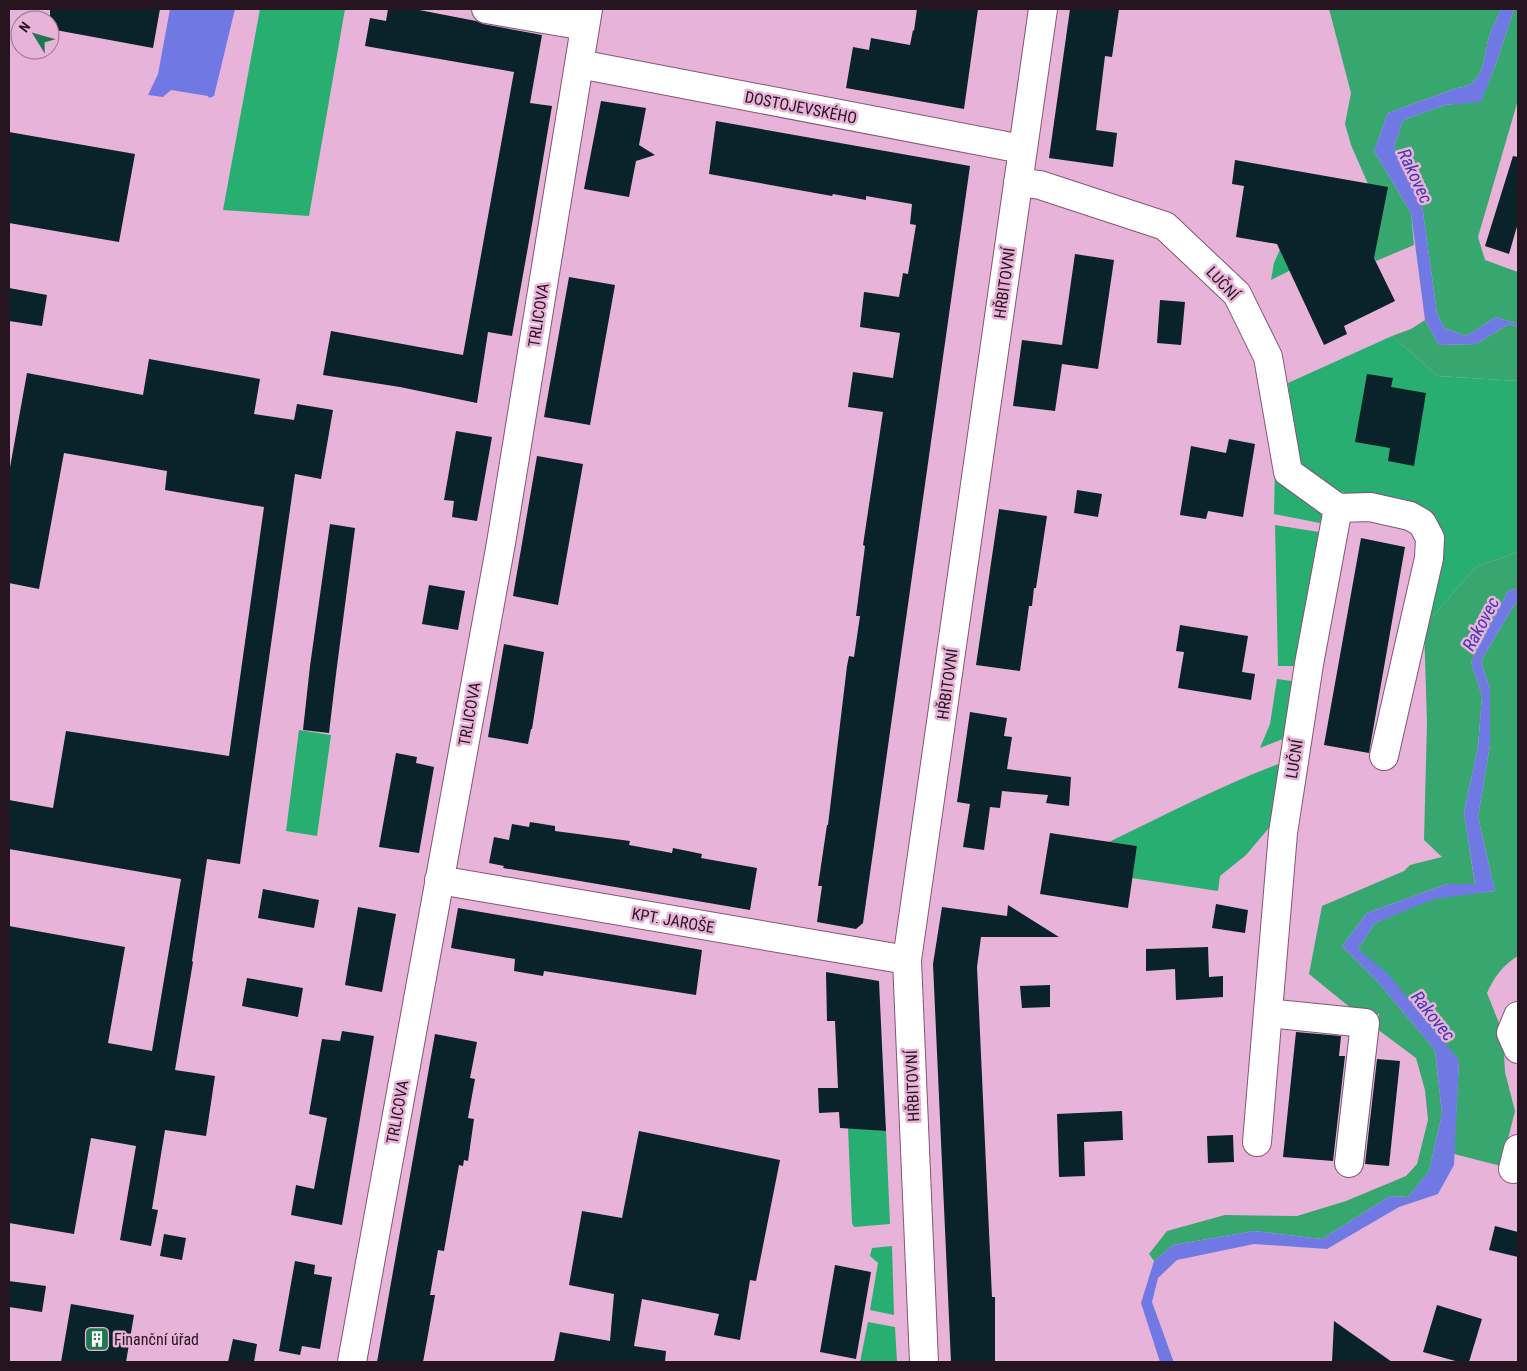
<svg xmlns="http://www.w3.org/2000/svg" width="1527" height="1371" viewBox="0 0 1527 1371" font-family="'Roboto Condensed',sans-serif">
<rect width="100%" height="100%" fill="#e8b3d8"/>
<path fill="#27ae70" d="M 260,9 L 345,9 L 309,216 L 223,210 Z
M 1294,246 L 1289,271 L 1271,280 L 1274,263 L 1281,247 Z
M 1392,336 L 1438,376 L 1518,381 L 1518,552 L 1476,567 L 1424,626 L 1439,544 L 1370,501 L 1333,489 L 1313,476 L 1302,465 L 1295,446 L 1288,383 Z
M 1275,465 C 1286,477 1324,510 1325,524 L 1274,514 Z
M 1275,525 L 1325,533 L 1301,666 L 1278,666 Z
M 1277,679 L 1299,682 L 1288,737 L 1260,748 L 1270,724 Z
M 299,730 L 331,735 L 317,836 L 286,831 Z
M 1284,762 L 1278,817 L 1246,855 L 1220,876 L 1218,891 L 1132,878 L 1137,846 L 1109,842 C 1167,814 1224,784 1284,762 Z
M 848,1128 L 886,1131 L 890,1224 L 854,1227 L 852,1223 Z
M 892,1246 L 894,1315 L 870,1310 L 878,1263 L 870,1256 L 872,1248 Z
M 868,1322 L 895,1327 L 897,1362 L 860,1362 Z"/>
<path fill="#38a66f" d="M 1329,9 L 1501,9 C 1497,18 1492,28 1489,37 C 1483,58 1485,86 1457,88 L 1388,113 L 1374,151 L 1411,213 L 1414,245 L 1376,261 L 1374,258 L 1368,184 L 1351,145 L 1345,124 L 1351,93 Z
M 1514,9 L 1518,9 L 1518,100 L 1478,237 L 1485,260 L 1518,272 L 1518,324 L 1496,317 L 1466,336 L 1444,328 L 1437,313 L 1422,205 L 1394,148 L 1403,120 L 1445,105 L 1481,101 L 1497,61 Z
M 1425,320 L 1439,345 L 1476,344 L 1509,324 L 1518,327 L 1518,381 L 1438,376 L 1392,336 L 1411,329 Z
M 1518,552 L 1518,588 L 1508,591 L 1471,662 L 1482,696 L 1478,747 L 1464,812 L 1475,885 L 1447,884 L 1367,913 L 1342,946 L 1377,981 L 1435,1050 L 1442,1114 L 1429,1171 L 1408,1197 L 1390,1196 L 1322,1239 L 1254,1231 L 1173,1245 L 1154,1261 L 1149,1254 L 1167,1231 L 1225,1215 L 1297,1216 L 1346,1201 L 1406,1176 L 1417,1164 L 1428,1120 L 1425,1090 L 1416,1058 L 1377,1029 L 1379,1014 L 1357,1013 L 1309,974 L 1322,906 L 1404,871 L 1410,865 L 1442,857 L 1424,840 L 1427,723 L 1424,626 L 1476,567 Z
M 1518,603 L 1518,956 C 1504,964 1494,977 1487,993 L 1503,1033 L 1505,1072 L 1515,1111 L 1501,1166 L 1454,1154 L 1459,1060 L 1358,949 L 1375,923 L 1434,898 L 1495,891 L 1478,817 L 1490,745 L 1490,689 L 1481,661 L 1514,605 Z"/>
<path fill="#7078e4" d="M 170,9 L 235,9 L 214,96 L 209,98 L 208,96 L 171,90 L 163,97 L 148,95 L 158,74 Z
M 1501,9 L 1514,9 L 1497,61 L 1481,102 L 1445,105 L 1403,120 L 1394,148 L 1422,205 L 1437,313 L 1444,328 L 1466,336 L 1496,317 L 1518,324 L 1518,327 L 1509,324 L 1476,344 L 1439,345 L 1425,320 L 1411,213 L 1374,151 L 1388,113 L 1457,88 C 1485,86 1483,58 1489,37 C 1492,28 1497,18 1501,9 Z
M 1518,588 L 1518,603 L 1514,605 L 1481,661 L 1490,689 L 1490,745 L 1478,817 L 1495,891 L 1434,899 L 1375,923 L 1358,949 L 1388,974 L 1459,1060 L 1454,1165 L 1438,1194 L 1399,1207 L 1327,1249 L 1254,1244 L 1177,1260 L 1158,1278 L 1152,1302 L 1173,1360 L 1173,1362 L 1160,1362 L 1141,1303 L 1154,1261 L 1173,1245 L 1254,1231 L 1322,1239 L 1390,1196 L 1408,1197 L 1429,1171 L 1442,1114 L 1435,1050 L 1377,981 L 1342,946 L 1367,913 L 1447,884 L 1475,884 L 1464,812 L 1478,747 L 1482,696 L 1471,662 L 1508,591 Z"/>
<path fill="#0a2229" d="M 50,9 L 160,9 L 153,48 L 50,29 Z
M 388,9 L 414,9 L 476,21 L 483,24 L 542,35 L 530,103 L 552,106 L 531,230 L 512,336 L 488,332 L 477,403 L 400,387 L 323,375 L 331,331 L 463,355 L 514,72 L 365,46 L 370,18 L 386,21 Z
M 917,9 L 978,9 L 964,109 L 846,88 L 853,47 L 869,50 L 871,38 L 910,45 L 913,30 L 914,31 Z
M 1070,9 L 1119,9 L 1112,57 L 1105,56 L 1096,130 L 1117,133 L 1113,167 L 1049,158 Z
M 601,101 L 646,108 L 639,145 L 655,155 L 636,161 L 629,197 L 584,189 Z
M 716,121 L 970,166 L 863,923 L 856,929 L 817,922 L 822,886 L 818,886 L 827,825 L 828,825 L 847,666 L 849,656 L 854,657 L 860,616 L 856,616 L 865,546 L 863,545 L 883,412 L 848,407 L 853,372 L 893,378 L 900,333 L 860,327 L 864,292 L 899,297 L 903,273 L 908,274 L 916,225 L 910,224 L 912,204 L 866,196 L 866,200 L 833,194 L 832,196 L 709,174 Z
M 9,132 L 135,154 L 119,242 L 9,223 Z
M 1513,156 L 1518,157 L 1518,223 L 1509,254 L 1485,246 Z
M 1235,160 L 1388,187 L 1374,258 L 1395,301 L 1344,326 L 1347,334 L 1324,345 L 1277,244 L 1236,237 L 1244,186 L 1232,184 Z
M 1075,254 L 1114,260 L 1098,369 L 1062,364 L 1055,411 L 1013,406 L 1022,340 L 1062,345 Z
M 569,277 L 615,285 L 590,425 L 544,417 Z
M 9,288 L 47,295 L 42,326 L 9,321 Z
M 1160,300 L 1185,302 L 1181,345 L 1157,343 Z
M 149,359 L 260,379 L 254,414 L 294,420 L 297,404 L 333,410 L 321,479 L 295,474 L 240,864 L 207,859 L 192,961 L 193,962 L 175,1070 L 215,1076 L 206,1136 L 165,1130 L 152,1209 L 158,1210 L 151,1246 L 120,1240 L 136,1146 L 91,1138 L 74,1234 L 9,1223 L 9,926 L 125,947 L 108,1043 L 152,1051 L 181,879 L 9,849 L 9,800 L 53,808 L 66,731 L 229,756 L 264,507 L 165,490 L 167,471 L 64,453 L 39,589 L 9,583 L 9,473 L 27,373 L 143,395 Z
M 1367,374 L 1393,378 L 1391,387 L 1426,393 L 1414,466 L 1388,461 L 1390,448 L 1355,442 Z
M 456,431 L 492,437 L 477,521 L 452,517 L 454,501 L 444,500 Z
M 1229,439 L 1255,444 L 1243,517 L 1208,511 L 1206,519 L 1180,515 L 1191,446 L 1226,453 Z
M 537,456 L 583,464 L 558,605 L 513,596 Z
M 1077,490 L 1102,494 L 1098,517 L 1074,513 Z
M 999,509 L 1047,516 L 1036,588 L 1034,588 L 1032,606 L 1029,606 L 1020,671 L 976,665 Z
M 330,524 L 355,528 L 336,674 L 329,733 L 303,730 L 310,666 Z
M 1361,538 L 1405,547 L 1369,753 L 1324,745 Z
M 429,585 L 465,591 L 458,630 L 422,624 Z
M 1180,625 L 1248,636 L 1242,672 L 1255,674 L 1251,700 L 1178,688 L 1184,652 L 1176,651 Z
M 504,644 L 544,652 L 532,729 L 531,729 L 528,744 L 488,737 Z
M 970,712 L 1007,718 L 1004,736 L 1012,737 L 1007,769 L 1071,777 L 1069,806 L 1046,803 L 1048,795 L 1002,791 L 1000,808 L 990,807 L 984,850 L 963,847 L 970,804 L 957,802 Z
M 396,753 L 417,757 L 416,763 L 434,767 L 419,853 L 379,847 Z
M 530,822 L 555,826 L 555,831 L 630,841 L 629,845 L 672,853 L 673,848 L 702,854 L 701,858 L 757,868 L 750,910 L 503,868 L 504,866 L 489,863 L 494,837 L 509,840 L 512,824 L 529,827 Z
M 1050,833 L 1137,846 L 1128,908 L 1040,894 Z
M 263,889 L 319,900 L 314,928 L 258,918 Z
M 1216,904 L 1248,910 L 1245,933 L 1212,928 Z
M 1008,905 L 1059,937 L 981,937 L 977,967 L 992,1297 L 995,1297 L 995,1362 L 951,1362 L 933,964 L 942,907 L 1007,916 Z
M 358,907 L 396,914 L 382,992 L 345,985 Z
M 458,908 L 702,950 L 696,995 L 544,971 L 543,976 L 514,971 L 515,959 L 451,948 Z
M 1208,947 L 1209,977 L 1223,976 L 1223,997 L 1176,1000 L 1175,969 L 1146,971 L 1146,949 Z
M 826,972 L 879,981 L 886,1131 L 840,1128 L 839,1112 L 819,1113 L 818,1088 L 838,1088 L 835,1021 L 827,1021 Z
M 247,978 L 303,988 L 298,1017 L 242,1006 Z
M 1050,985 L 1050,1007 L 1022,1008 L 1020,986 Z
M 342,1031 L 374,1036 L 342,1225 L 291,1215 L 296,1185 L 314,1189 L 327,1118 L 309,1114 L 322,1039 L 340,1041 Z
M 1296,1032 L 1341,1036 L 1339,1056 L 1345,1056 L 1333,1161 L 1283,1157 Z
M 435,1034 L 477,1042 L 470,1078 L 475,1079 L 468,1118 L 474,1119 L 468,1161 L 464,1160 L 463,1166 L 459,1165 L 444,1251 L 438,1250 L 430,1295 L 435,1295 L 433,1307 L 423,1362 L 377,1362 Z
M 1377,1059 L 1400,1061 L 1389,1166 L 1365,1164 Z
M 1122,1111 L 1123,1140 L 1084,1142 L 1085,1176 L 1059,1177 L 1057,1114 Z
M 639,1131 L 780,1160 L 756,1281 L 750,1280 L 740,1340 L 714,1335 L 719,1314 L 642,1299 L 634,1346 L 666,1351 L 665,1362 L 554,1362 L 560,1332 L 610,1341 L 614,1294 L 569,1285 L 582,1211 L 622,1218 Z
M 1233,1135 L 1234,1162 L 1208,1163 L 1207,1136 Z
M 1495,1226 L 1518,1232 L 1518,1257 L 1489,1250 Z
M 164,1234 L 186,1238 L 182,1260 L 160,1256 Z
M 295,1261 L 315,1265 L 314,1274 L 332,1277 L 320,1349 L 302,1346 L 300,1355 L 279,1351 Z
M 835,1265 L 871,1272 L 856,1359 L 820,1352 Z
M 9,1281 L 46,1286 L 42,1312 L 9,1307 Z
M 71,1304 L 134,1315 L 126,1362 L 61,1362 Z
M 1437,1305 L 1482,1319 L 1469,1362 L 1459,1362 L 1423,1352 Z
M 1334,1321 L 1392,1362 L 1332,1362 Z
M 233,1339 L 257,1344 L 254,1362 L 228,1362 Z"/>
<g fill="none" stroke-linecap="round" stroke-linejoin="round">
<defs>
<path id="minor" d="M 486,9 L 585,26
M 579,64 L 1022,149
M 1018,182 L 1040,185 L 1165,226 L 1237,294 L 1268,357 L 1288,472 L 1338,508 L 1370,507 L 1410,516 L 1422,523 L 1430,538 L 1429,558 L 1384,756
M 439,880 L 907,960
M 1268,1013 L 1365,1023 L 1349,1163
M 1518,1016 L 1511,1033 L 1518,1049
M 1257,1142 L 1283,833 L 1309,664 L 1338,508
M 1513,1169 L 1518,1149
M 352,1362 L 501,543 L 588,9
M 924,1362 L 907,960 L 1043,9"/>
</defs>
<use href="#minor" stroke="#835576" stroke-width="30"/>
<use href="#minor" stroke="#fff" stroke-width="28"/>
</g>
<defs>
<symbol id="building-square" viewBox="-11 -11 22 22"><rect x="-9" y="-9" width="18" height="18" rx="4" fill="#1e784d" stroke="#e8b3d8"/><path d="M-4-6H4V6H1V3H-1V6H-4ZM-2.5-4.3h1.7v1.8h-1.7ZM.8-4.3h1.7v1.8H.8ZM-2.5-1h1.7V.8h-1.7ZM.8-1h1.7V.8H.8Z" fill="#fff"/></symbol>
</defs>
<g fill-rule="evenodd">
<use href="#building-square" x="83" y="1325" width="28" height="28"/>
</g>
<g text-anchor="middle" stroke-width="5" stroke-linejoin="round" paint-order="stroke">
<g font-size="16" fill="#271421" stroke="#e8b3d8">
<text transform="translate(801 107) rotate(11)" y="6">DOSTOJEVSKÉHO</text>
<text transform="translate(1004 283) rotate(-82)" y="6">HŘBITOVNÍ</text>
<text transform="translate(1223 283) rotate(47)" y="6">LUČNÍ</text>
<text transform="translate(538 315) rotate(-81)" y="6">TRLICOVA</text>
<text transform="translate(947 684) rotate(-82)" y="6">HŘBITOVNÍ</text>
<text transform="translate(469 714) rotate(-80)" y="6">TRLICOVA</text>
<text transform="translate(1294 759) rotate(-81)" y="6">LUČNÍ</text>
<text transform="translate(673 920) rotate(10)" y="6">KPT. JAROŠE</text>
<text transform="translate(912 1086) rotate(-92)" y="6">HŘBITOVNÍ</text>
<text transform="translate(397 1112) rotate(-80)" y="6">TRLICOVA</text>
</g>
<g font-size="16" fill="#271421" stroke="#e8b3d8" text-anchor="start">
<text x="114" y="1345">Finanční úřad</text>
</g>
<g font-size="18" font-style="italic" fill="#3e36b5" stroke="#e8b3d8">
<text transform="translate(1415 176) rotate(65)" y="6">Rakovec</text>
<text transform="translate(1481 624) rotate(-62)" y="6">Rakovec</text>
<text transform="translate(1433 1016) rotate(51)" y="6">Rakovec</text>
</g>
</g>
<rect width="1527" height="1371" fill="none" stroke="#271421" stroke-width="20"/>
<g transform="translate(35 35) rotate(307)"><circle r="24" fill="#e8b3d8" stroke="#9b738f"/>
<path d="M0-4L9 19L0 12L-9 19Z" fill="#1e784d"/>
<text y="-8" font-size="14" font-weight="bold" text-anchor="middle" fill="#271421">N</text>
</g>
</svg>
